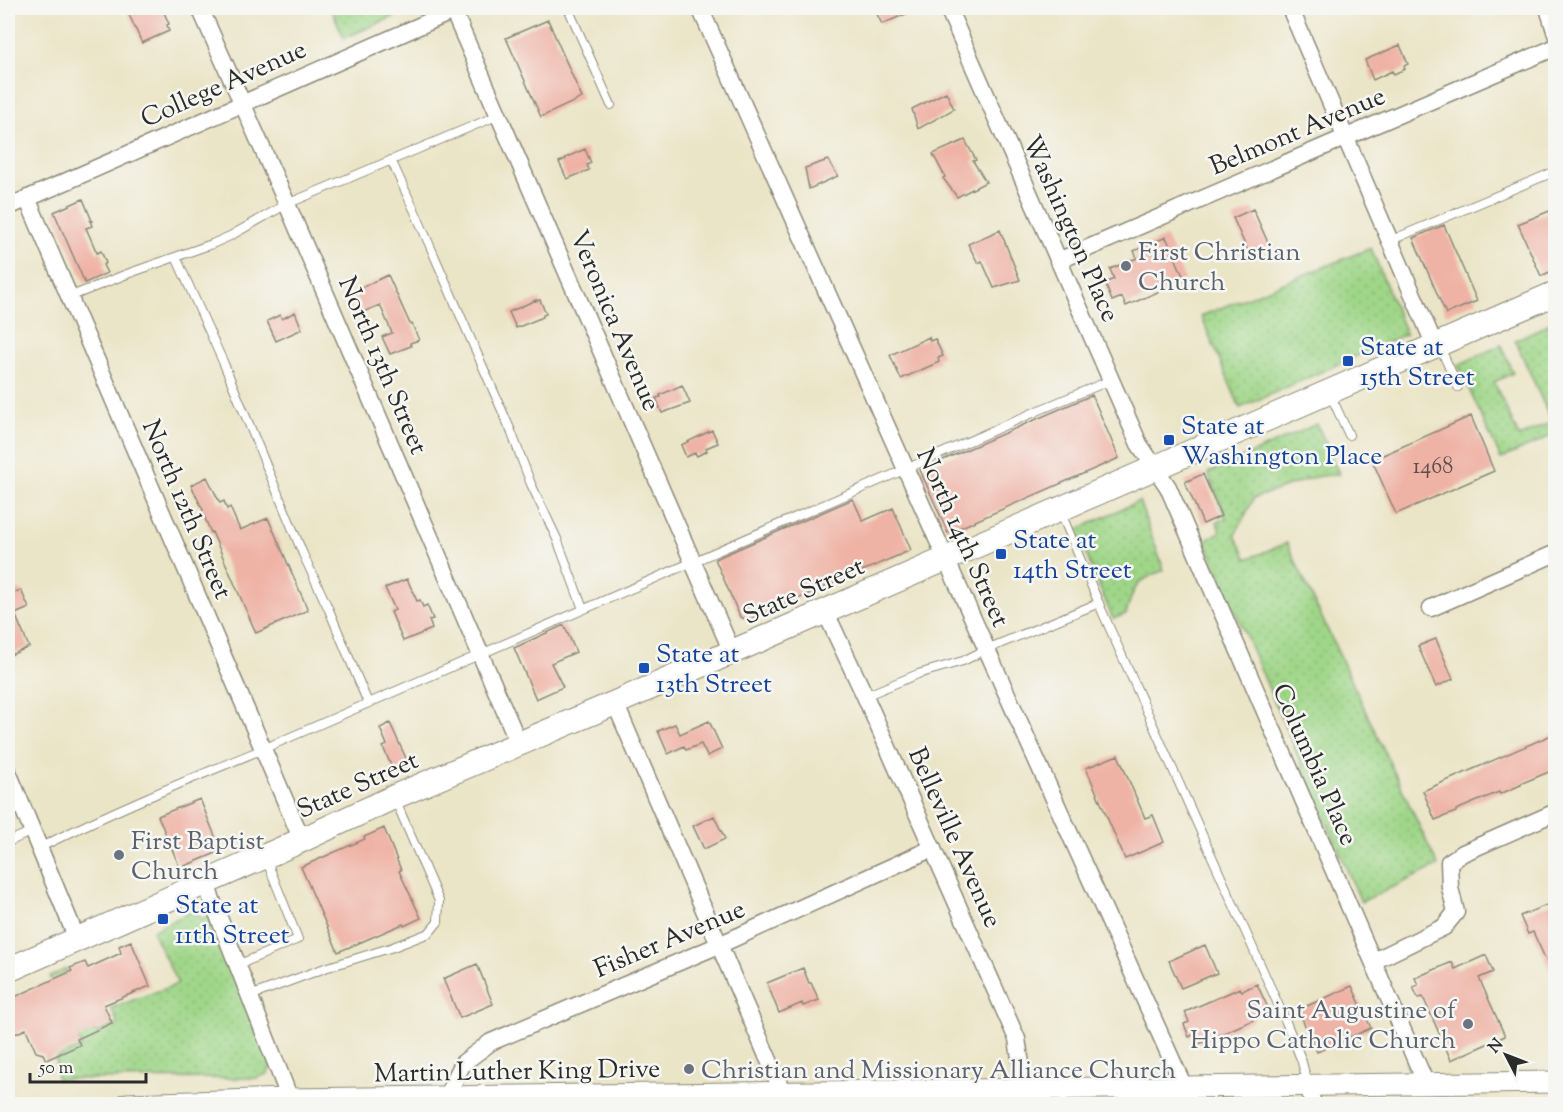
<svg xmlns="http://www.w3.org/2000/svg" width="1563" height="1112" viewBox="0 0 1563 1112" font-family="'Sorts Mill Goudy',serif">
<defs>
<pattern id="grass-dots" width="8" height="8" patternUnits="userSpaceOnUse" patternTransform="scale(1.5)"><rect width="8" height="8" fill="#9fd688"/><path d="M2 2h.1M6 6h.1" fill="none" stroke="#89b876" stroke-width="1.8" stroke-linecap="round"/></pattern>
</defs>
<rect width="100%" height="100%" fill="#f6f6f2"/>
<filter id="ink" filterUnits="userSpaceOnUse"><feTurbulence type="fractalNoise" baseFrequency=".0167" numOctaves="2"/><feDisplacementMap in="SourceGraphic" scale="12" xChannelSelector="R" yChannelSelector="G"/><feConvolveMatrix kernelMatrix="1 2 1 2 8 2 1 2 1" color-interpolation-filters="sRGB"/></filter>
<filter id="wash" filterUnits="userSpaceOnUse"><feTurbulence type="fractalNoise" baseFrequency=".008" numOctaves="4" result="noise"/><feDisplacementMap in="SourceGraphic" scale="24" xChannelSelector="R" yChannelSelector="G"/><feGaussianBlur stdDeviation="1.35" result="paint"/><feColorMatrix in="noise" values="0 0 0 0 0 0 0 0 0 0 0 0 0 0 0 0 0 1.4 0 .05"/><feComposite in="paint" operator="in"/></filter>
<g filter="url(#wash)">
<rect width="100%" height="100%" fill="#ebe5c7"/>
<path fill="url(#grass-dots)" stroke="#65805a" stroke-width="1.5" d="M 331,8 L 414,8 L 344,38 Z
M 1371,248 L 1406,334 L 1240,408 L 1201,316 Z
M 1555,321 L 1555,434 L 1501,459 L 1458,365 L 1501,345 L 1513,373 L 1494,382 L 1519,437 L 1552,422 L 1515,340 Z
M 1317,424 L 1339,474 L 1314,477 L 1254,498 L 1235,535 L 1247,559 L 1287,543 L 1438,866 L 1361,902 L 1205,541 L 1220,532 L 1217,522 L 1226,518 L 1208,473 Z
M 1139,501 L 1164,570 C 1136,581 1134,585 1126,614 L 1113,619 L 1076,530 Z
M 192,911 L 203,919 L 208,915 L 271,1063 L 268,1074 L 256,1078 L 57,1079 L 56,1058 L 82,1047 L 50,977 L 66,969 L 95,1033 L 118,1024 L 111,1008 L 178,984 L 152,931 Z"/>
<g id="blocks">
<path fill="#efb3a6" d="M 126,8 L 162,8 L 169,24 L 167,25 L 169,31 L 142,43 Z
M 874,8 L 920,8 L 882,24 Z
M 548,20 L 582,98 L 541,117 L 506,38 Z
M 1400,45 L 1408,64 L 1404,66 L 1405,69 L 1394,74 L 1392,71 L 1373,80 L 1365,60 Z
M 946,92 L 954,109 L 918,129 L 912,109 Z
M 965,140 L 976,160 L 973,161 L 986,182 L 957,197 L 943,178 L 945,177 L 933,154 Z
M 585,149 L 591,163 L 587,165 L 589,170 L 567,179 L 559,162 L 566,159 L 565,158 Z
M 828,160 L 838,176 L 809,189 L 805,168 Z
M 83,199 L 92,221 L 90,221 L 92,226 L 86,228 L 97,253 L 101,251 L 106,263 L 103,265 L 107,273 L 85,283 L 54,212 Z
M 1253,209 L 1270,247 L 1250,256 L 1233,218 Z
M 1552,210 L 1556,219 L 1556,269 L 1541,276 L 1518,224 Z
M 1444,225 L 1477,301 L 1446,314 L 1413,238 Z
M 1000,230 L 1020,280 L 994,288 L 982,261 L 978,263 L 968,244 Z
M 1166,237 L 1185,280 L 1126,306 L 1122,297 L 1112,301 L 1105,283 L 1114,279 L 1110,269 L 1137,258 L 1134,251 Z
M 388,275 L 410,324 L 412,324 L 419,340 L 410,343 L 411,346 L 390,354 L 382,337 L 392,333 L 380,305 L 363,312 L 354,291 Z
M 536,300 L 536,301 L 540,300 L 546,314 L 543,315 L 543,317 L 516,328 L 509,312 Z
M 295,312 L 302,329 L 276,341 L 267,321 L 280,315 L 282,319 Z
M 929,337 L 930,341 L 935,339 L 943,356 L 938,358 L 939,362 L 901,379 L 890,355 Z
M 682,385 L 690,403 L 662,413 L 656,398 L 661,397 L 660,395 Z
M 1092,395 L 1119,458 L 948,533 L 920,470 Z
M 1471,416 L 1494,471 L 1396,514 L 1372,460 Z
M 712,430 L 718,443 L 706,448 L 707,451 L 697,456 L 695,453 L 686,457 L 681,445 Z
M 1203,474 L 1221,516 L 1203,524 L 1185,482 Z
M 207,477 L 220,503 L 224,501 L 227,509 L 230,507 L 240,530 L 268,518 L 308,610 L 256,633 L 212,532 L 211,533 L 202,511 L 203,510 L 191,485 Z
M 853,499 L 863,521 L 893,508 L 911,550 L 748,620 L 740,617 L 715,559 Z
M 407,579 L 417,601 L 420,600 L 423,607 L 427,605 L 433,619 L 429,620 L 432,629 L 403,641 L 391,612 L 395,610 L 385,588 Z
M 21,590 L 29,608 L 15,614 L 29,647 L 8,656 L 8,595 Z
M 564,625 L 576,652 L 551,663 L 563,687 L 536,699 L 514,648 Z
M 1436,639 L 1453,679 L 1436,687 L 1418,646 Z
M 709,721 L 722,749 L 707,756 L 701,744 L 686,750 L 684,746 L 668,754 L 658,731 L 675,724 L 680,734 Z
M 390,723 L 409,765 L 394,772 L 383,747 L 387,745 L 380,728 Z
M 1556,733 L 1556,769 L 1520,784 L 1521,785 L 1500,794 L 1499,792 L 1456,810 L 1456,812 L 1435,820 L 1423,791 Z
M 1118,755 L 1145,818 L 1153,815 L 1164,842 L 1125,859 L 1086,768 Z
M 200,799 L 221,851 L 180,868 L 158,816 Z
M 714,816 L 725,839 L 704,849 L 693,826 Z
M 384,828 L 401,870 L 399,871 L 421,918 L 404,926 L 403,924 L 338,952 L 301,867 L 365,839 L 364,837 Z
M 1556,901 L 1556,982 L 1533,932 L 1528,934 L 1520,916 Z
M 131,941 L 150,986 L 104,1005 L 112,1023 L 77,1039 L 80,1045 L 46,1060 L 43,1054 L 36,1052 L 26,1029 L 8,1037 L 8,1000 L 72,971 L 70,968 L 85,962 L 88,968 L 121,953 L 119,946 Z
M 1205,945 L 1217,973 L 1181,988 L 1169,961 Z
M 1486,955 L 1493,972 L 1479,978 L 1505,1036 L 1451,1060 L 1423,997 L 1418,998 L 1413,987 L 1418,985 L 1415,978 L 1452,962 L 1455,969 Z
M 477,964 L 493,1004 L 460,1018 L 443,979 Z
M 803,968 L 809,983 L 811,983 L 819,1000 L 803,1006 L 802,1003 L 779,1013 L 767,983 Z
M 1257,984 L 1269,1010 L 1252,1017 L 1253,1020 L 1199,1044 L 1195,1034 L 1189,1037 L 1184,1024 L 1189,1022 L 1185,1012 L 1240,988 L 1242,991 Z
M 1352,986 L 1371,1028 L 1317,1052 L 1298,1010 Z"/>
</g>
</g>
<g filter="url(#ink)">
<use href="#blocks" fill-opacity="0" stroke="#8b8879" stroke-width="1.5"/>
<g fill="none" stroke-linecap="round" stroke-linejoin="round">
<defs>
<path id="service" d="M 568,8 L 611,105
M 391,160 L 416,214 L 511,431 L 531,484 L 557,539 L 583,609
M 1389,241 L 1556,171
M 176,257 L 224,364 L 303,554 L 329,610 L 368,703
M 69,297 L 127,274 L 212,244 L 230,236 L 287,204 L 499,115
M 1439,345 L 1458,387
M 1330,394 L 1349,435
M 1061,513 L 1102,611 L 1286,1022 L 1301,1059 L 1308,1084
M 865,696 L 918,674 L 963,661 L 987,649 L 1099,603
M 8,842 L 32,831
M 39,848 C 112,811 188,780 263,749 L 906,469 L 1037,411 L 1111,380
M 238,965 L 298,939 L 266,859
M 250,996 L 325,968 L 393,947 L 429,933 L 438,922 L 439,901 L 394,797"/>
<path id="minor" d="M 200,8 L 287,204 L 519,744
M 452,8 L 732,652
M 700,8 L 946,559 L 1184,1087
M 948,8 L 1139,444 L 1168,487 L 1426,1084
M 1290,8 L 1435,346
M 1548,8 L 1556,34
M 27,198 L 302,840
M 8,207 L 460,8
M 1058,261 L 1556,47
M 1431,608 L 1556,553
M 825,611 L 865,696 L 1017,1039 L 1025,1089 L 1025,1104
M 615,703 L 783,1093
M 8,772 L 77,939
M 205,882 L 290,1099 L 290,1104
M 1374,961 L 1444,927 L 1456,912 L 1450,888 L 1449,862 L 1463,853 L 1556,812
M 1308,1085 L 1313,1104
M 446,1098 L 463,1063 L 491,1042 L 719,945 L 933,848"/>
<path id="tertiary" d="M 127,1104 L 290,1099 L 1556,1082"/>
<path id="secondary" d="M 8,970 L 302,840 L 394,797 L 615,703 L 1556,293"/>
</defs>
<use href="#service" stroke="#8b8879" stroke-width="10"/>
<use href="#minor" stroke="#8b8879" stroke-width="19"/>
<use href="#tertiary" stroke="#8b8879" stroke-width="23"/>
<use href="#secondary" stroke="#8b8879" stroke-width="26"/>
<use href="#service" stroke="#fff" stroke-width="8"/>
<use href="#minor" stroke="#fff" stroke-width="16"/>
<use href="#tertiary" stroke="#fff" stroke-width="21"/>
<use href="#secondary" stroke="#fff" stroke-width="24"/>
</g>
</g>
<g fill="#6b7280" stroke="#f6f6f2" stroke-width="2">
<circle cx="1126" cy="266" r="6"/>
<circle cx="119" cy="855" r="6"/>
<circle cx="1468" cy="1024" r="6"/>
<circle cx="689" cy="1069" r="6"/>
</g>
<g fill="#1a4fb4" stroke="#f6f6f2" stroke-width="2">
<rect x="1342" y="355" width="12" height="12" rx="3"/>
<rect x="1163" y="434" width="12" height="12" rx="3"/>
<rect x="995" y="548" width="12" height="12" rx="3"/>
<rect x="638" y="662" width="12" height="12" rx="3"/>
<rect x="157" y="913" width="12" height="12" rx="3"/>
</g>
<g text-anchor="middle" stroke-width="5" stroke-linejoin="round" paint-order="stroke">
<g font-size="22" fill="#5c4d4a">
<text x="1433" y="473">1468</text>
</g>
<g font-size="26" fill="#2b2b2b" stroke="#f6f6f2">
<text transform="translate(223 83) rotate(-24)" y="9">College Avenue</text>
<text transform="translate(1297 130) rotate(-23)" y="9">Belmont Avenue</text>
<text transform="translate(1072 228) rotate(66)" y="9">Washington Place</text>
<text transform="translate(616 320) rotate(67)" y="9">Veronica Avenue</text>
<text transform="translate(384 365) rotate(67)" y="9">North 13th Street</text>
<text transform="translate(188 509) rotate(67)" y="9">North 12th Street</text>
<text transform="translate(964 537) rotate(66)" y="9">North 14th Street</text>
<text transform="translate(803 590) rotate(-24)" y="9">State Street</text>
<text transform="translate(1316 764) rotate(66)" y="9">Columbia Place</text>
<text transform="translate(357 784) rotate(-24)" y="9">State Street</text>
<text transform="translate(956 837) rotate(66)" y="9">Belleville Avenue</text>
<text transform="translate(669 938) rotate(-23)" y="9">Fisher Avenue</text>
<text transform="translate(517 1070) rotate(-1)" y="9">Martin Luther King Drive</text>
</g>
<g font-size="26" fill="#5b616d" stroke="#f6f6f2" text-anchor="start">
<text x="1138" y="260">First Christian<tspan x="1138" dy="30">Church</tspan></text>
<text x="131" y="849">First Baptist<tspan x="131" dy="30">Church</tspan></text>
<text x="1456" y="1018" text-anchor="end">Saint Augustine of<tspan x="1456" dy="30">Hippo Catholic Church</tspan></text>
<text x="701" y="1078">Christian and Missionary Alliance Church</text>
</g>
<g font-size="26" fill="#164399" stroke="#f6f6f2" text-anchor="start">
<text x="1360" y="355">State at<tspan x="1360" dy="30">15th Street</tspan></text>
<text x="1181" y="434">State at<tspan x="1181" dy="30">Washington Place</tspan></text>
<text x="1013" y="548">State at<tspan x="1013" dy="30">14th Street</tspan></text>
<text x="656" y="662">State at<tspan x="656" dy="30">13th Street</tspan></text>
<text x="175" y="913">State at<tspan x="175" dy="30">11th Street</tspan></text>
</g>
</g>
<rect width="1563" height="1112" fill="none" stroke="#f6f6f2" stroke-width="30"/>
<g transform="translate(1506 1055) rotate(312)" stroke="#f6f6f2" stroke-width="4.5" paint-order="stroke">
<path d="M0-4.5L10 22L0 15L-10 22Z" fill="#2b2b2b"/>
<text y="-9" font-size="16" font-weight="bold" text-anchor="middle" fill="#2b2b2b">N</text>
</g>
<path d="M30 1073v9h116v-9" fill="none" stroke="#2b2b2b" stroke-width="3"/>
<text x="39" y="1073" font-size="18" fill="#2b2b2b" stroke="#f6f6f2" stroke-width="4.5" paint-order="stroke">50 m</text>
</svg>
